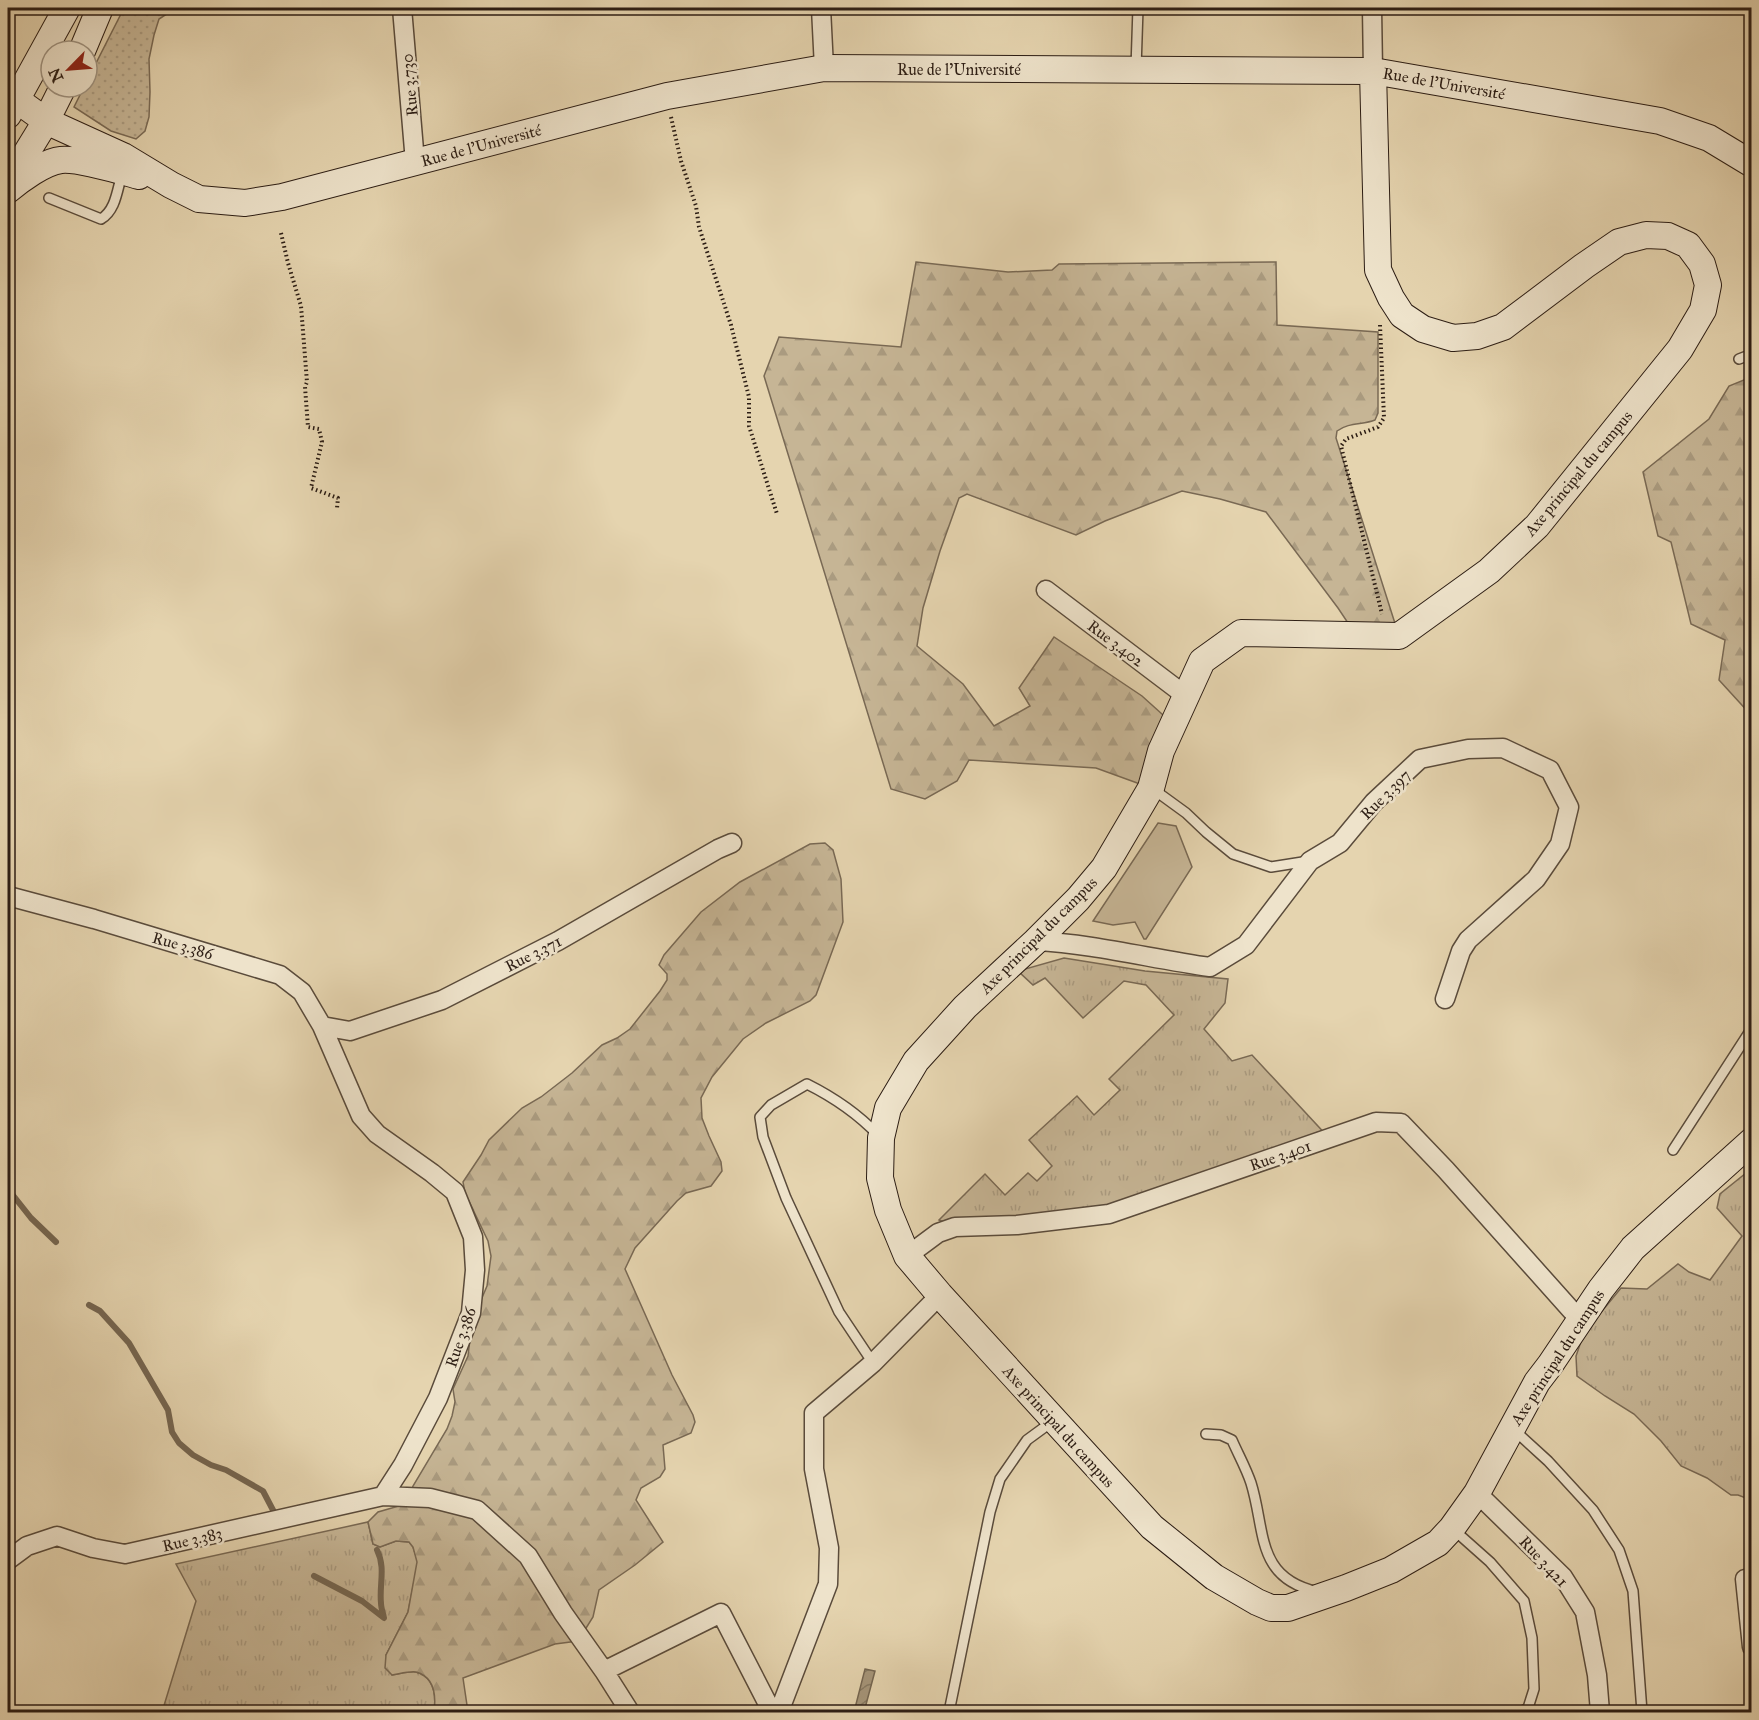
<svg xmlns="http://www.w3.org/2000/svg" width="1759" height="1720" viewBox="0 0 1759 1720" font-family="'IM FELL Great Primer',serif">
<defs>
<pattern id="grass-tufts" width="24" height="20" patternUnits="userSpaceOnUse" patternTransform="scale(1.5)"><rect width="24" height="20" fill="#c6b595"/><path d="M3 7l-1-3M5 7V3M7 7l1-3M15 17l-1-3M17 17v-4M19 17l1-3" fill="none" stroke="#aa9b80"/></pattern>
<pattern id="forest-firs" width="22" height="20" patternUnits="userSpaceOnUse" patternTransform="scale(1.5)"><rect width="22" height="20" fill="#c6b595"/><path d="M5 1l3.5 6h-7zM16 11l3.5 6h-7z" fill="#aa9b80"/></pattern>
<pattern id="garden-dots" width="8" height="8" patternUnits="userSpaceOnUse" patternTransform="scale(1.5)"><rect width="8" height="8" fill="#c6b595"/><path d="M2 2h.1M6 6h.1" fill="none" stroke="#aa9b80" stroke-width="1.8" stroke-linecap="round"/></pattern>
<pattern id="water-waves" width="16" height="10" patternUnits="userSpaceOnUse" patternTransform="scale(1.5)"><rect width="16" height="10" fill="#a6967a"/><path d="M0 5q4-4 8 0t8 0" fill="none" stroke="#877a63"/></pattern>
</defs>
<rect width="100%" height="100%" fill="#e5d4af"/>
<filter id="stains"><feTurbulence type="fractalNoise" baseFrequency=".00333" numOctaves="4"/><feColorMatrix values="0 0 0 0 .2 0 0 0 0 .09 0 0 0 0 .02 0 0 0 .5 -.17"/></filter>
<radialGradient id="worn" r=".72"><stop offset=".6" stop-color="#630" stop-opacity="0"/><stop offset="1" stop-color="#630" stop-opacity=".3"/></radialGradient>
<path fill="url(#grass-tufts)" stroke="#796954" stroke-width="1.5" d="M 1064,958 L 1145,971 L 1228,979 L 1225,1003 L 1204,1029 L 1232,1061 L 1252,1055 L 1329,1138 L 1109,1214 L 955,1227 L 939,1220 L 985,1174 L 1005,1195 L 1028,1173 L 1037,1181 L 1052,1166 L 1029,1140 L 1077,1096 L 1094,1115 L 1120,1090 L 1109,1079 L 1174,1015 L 1146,985 L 1124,981 L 1083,1018 L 1045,978 L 1033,985 L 1018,971 Z
M 1751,1169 L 1751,1500 L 1738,1495 L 1731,1495 L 1707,1478 L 1681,1466 L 1661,1441 L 1634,1414 L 1605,1396 L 1577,1376 L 1576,1356 L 1584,1333 L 1621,1288 L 1647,1289 L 1678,1264 L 1689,1272 L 1710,1280 L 1742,1236 L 1717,1208 L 1720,1194 Z
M 368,1522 L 373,1544 L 380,1547 L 396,1541 L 409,1542 L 413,1547 L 418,1562 L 408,1612 L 386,1655 L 392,1675 C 399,1674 409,1671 416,1672 C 435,1677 436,1697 434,1712 L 162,1712 L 196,1601 L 176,1564 Z"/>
<path fill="url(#forest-firs)" stroke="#796954" stroke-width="1.5" d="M 916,262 L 1008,272 L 1052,270 L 1059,264 L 1276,262 L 1277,325 L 1378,332 L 1378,413 L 1375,420 C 1363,425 1349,422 1337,431 L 1336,438 L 1399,636 L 1356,635 L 1338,608 L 1266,512 L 1220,499 L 1182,491 L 1105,521 L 1076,535 L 967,494 L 959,498 L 940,551 L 923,608 L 917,646 L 963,684 L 994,726 L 1030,706 L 1019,688 L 1054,637 L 1142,696 L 1173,724 L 1151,788 L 1096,768 L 969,760 L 957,781 L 925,799 L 891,789 L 764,376 L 779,337 L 901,347 Z
M 1751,377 L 1751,715 L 1719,680 L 1725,640 L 1691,624 L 1671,542 L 1658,536 L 1643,472 L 1709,419 L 1729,386 Z
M 825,843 L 833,850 L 841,879 L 843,922 L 816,995 L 810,1001 L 766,1023 L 743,1039 L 712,1077 L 701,1098 L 702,1118 L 709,1136 L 721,1162 L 722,1171 L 711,1186 L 686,1193 L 677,1201 L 635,1248 L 625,1269 L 672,1375 L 693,1415 L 695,1422 L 691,1433 L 663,1445 L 665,1469 L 660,1477 L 641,1488 L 636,1500 L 663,1542 L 635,1565 L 599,1590 L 593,1617 L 578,1641 L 555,1644 L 463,1678 L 468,1712 L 434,1712 C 436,1697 435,1677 416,1672 C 409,1671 399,1674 392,1675 L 385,1668 L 386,1655 L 408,1612 L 417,1562 L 413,1547 L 409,1542 L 396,1541 L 380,1547 L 373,1544 L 368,1522 L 378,1512 L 406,1504 L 413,1486 L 447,1429 L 452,1416 L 455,1402 L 453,1389 L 468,1356 L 472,1321 L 487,1286 L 491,1256 L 488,1241 L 465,1193 L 463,1182 L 481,1155 L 489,1140 L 522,1108 L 541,1097 L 572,1073 L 602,1045 L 617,1038 L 630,1029 L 660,991 L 667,980 L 667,974 L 659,965 L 664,955 L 701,912 L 740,882 L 810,844 Z"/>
<path fill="#c6b595" stroke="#796954" stroke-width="1.5" d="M 1158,823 L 1176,826 L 1192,867 L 1146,939 L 1144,939 L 1135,922 L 1113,925 L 1093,921 Z"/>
<path fill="url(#garden-dots)" stroke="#796954" stroke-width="1.5" d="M 124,8 L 176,8 L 159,19 L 154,35 L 149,59 L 150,92 L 149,117 L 145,131 L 136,139 L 111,131 L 74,107 L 84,87 L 87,87 L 87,81 Z"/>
<path fill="url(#water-waves)" stroke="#756651" stroke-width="1.5" d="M 865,1669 L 875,1671 L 864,1712 L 854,1712 Z"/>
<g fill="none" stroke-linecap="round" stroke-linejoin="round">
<path stroke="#756651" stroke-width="6" d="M 8,1189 L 31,1218 L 56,1242
M 89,1305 L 100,1311 L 129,1343 L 168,1410 L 172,1432 L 179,1443 L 193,1455 L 211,1465 L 226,1470 L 263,1491 L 274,1512 L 275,1519
M 314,1576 L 362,1601 L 384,1618 C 383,1613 381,1608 381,1603 C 379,1585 386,1568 377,1550"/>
<defs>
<path id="lane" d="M 1136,68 L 1138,8
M 49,198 L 101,219 C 116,210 117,190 122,174
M 1739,359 L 1752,354
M 1153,789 L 1186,813 L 1206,832 L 1233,854 L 1271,867 L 1309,861
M 1673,1150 L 1752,1028
M 873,1363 L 839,1312 L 786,1198 L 763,1137 L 760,1117 L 771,1105 L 807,1084 C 833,1097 858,1114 878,1135
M 1513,1429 L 1548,1461 L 1593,1510 L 1619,1550 L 1633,1591 L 1642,1712
M 1206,1434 L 1221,1435 L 1232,1440 C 1238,1454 1246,1468 1251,1483 C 1266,1531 1255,1578 1318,1592
M 1454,1530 L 1490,1562 L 1524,1601 L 1532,1638 L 1534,1689 L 1528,1708 L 1521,1712
M 949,1712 L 990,1512 L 1000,1479 L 1027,1440 L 1053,1421"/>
<path id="street" d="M 402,8 L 415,162
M 821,8 L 824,68
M 1372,8 L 1373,71
M 1046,590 L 1186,696
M 8,896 L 94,919 L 280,975 L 302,992 L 322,1026 L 361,1116 L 377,1134 L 432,1173 L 455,1192 L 473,1237 L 475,1270 L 471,1313 L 438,1398 L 403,1465 L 383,1496 L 430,1498 L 477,1510 L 528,1556 L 563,1613 L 604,1671 L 721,1613 L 772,1712
M 1036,941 C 1095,944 1152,959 1210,967 L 1246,945 L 1310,861 L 1340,843 L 1374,802 L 1420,759 L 1468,749 L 1503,748 L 1550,770 L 1569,807 L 1560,844 L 1536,879 L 1468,940 L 1461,951 L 1445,999
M 322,1026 L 350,1031 L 442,1000 L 558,941 L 718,849 L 732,843
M 907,1256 L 938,1233 L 955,1227 L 1017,1225 L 1109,1214 L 1376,1122 L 1401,1123 L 1446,1170 L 1580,1320
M 1477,1493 L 1563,1577 L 1585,1612 L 1597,1675 L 1600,1712
M 8,1560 L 27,1546 L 57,1536 L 93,1548 L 125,1554 L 383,1496
M 1745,1579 L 1752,1647
M 604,1671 L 630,1712
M 779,1712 L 828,1584 L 829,1548 L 814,1469 L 814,1413 L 873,1363 L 940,1295"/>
<path id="secondary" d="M 82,51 L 100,8
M 1373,71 L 1378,270 L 1391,298 L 1402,315 L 1423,329 L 1453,338 L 1477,336 L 1503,327 L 1584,266 L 1619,242 L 1646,235 L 1668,236 L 1688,245 L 1702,264 L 1708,285 L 1703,310 L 1680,349 L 1537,526 L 1489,571 L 1399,636 L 1241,633 L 1202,661 L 1161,751 L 1151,788 L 1104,868 L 1078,899 L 1036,941 L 965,1007 L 916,1061 L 888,1108 L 881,1138 L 880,1178 L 888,1210 L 907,1256 L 940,1295 L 1152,1527 L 1214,1577 L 1257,1602 L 1271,1608 L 1288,1608 L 1346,1588 L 1391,1570 L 1438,1543 L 1452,1528 L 1477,1493 L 1537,1382 L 1550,1365 L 1601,1289 L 1633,1248 L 1752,1141
M 17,100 L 46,121 L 123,156 L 171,185 L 199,199 L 245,203 L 282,197 L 667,96 L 824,68 L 1373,71 L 1660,121 L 1709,138 L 1752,164
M 8,115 L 67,8
M 8,183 L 46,121 L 63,87
M 8,190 C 20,180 44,162 61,160 C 78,158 121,171 139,176"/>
</defs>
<use href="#lane" stroke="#5a4b3b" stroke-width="12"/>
<use href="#street" stroke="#5a4b3b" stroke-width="21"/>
<use href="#secondary" stroke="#2c1d14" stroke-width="28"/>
<path stroke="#2c1d14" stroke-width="4" stroke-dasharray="1.5 3" stroke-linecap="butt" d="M 671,117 L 681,161 L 696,206 L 699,227 L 731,325 L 749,397 L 749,426 L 777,514
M 281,233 L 288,263 L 301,306 L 307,382 L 305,387 L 308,427 L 319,429 L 322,442 L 311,488 L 338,498 L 337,508
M 1380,325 L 1384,418 L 1378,427 L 1346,439 L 1341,446 L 1382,614"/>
<use href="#lane" stroke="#eee3cb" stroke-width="9"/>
<use href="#street" stroke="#eee3cb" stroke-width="18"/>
<use href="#secondary" stroke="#eee3cb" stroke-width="26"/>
</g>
<g text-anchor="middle" stroke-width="5" stroke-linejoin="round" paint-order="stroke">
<g font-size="16" fill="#2c1d14" stroke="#eee3cb">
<text x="959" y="75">Rue de l'Université</text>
<text transform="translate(1444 83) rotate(10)" y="6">Rue de l'Université</text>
<text transform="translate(409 85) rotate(-95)" y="6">Rue 3.730</text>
<text transform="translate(481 145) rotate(-15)" y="6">Rue de l'Université</text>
<text transform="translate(1578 473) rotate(-50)" y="6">Axe principal du campus</text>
<text transform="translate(1116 643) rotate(37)" y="6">Rue 3.402</text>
<text transform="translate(1385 794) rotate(-45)" y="6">Rue 3.397</text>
<text transform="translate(1038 935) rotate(-45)" y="6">Axe principal du campus</text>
<text transform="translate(183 945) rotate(16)" y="6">Rue 3.386</text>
<text transform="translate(533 953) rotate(-27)" y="6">Rue 3.371</text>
<text transform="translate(1280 1155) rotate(-19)" y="6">Rue 3.401</text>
<text transform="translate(460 1337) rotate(-71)" y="6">Rue 3.386</text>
<text transform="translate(1557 1357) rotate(-57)" y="6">Axe principal du campus</text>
<text transform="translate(1059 1426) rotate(48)" y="6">Axe principal du campus</text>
<text transform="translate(192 1539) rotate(-13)" y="6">Rue 3.383</text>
<text transform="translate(1544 1561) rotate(47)" y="6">Rue 3.421</text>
</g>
</g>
<rect width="1759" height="1720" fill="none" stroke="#e5d4af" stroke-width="30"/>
<rect x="9" y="9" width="1741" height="1702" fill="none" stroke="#2c1d14" stroke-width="3"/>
<rect x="15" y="15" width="1729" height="1690" fill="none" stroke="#2c1d14" stroke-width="1.5"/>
<g transform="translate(69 69) rotate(245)"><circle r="28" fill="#eee3cb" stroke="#a09482" stroke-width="1.5"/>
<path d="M0-4.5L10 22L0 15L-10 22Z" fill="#8f2418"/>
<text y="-9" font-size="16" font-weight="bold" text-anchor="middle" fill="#2c1d14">N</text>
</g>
<rect width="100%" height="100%" filter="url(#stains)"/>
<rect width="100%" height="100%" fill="url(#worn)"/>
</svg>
